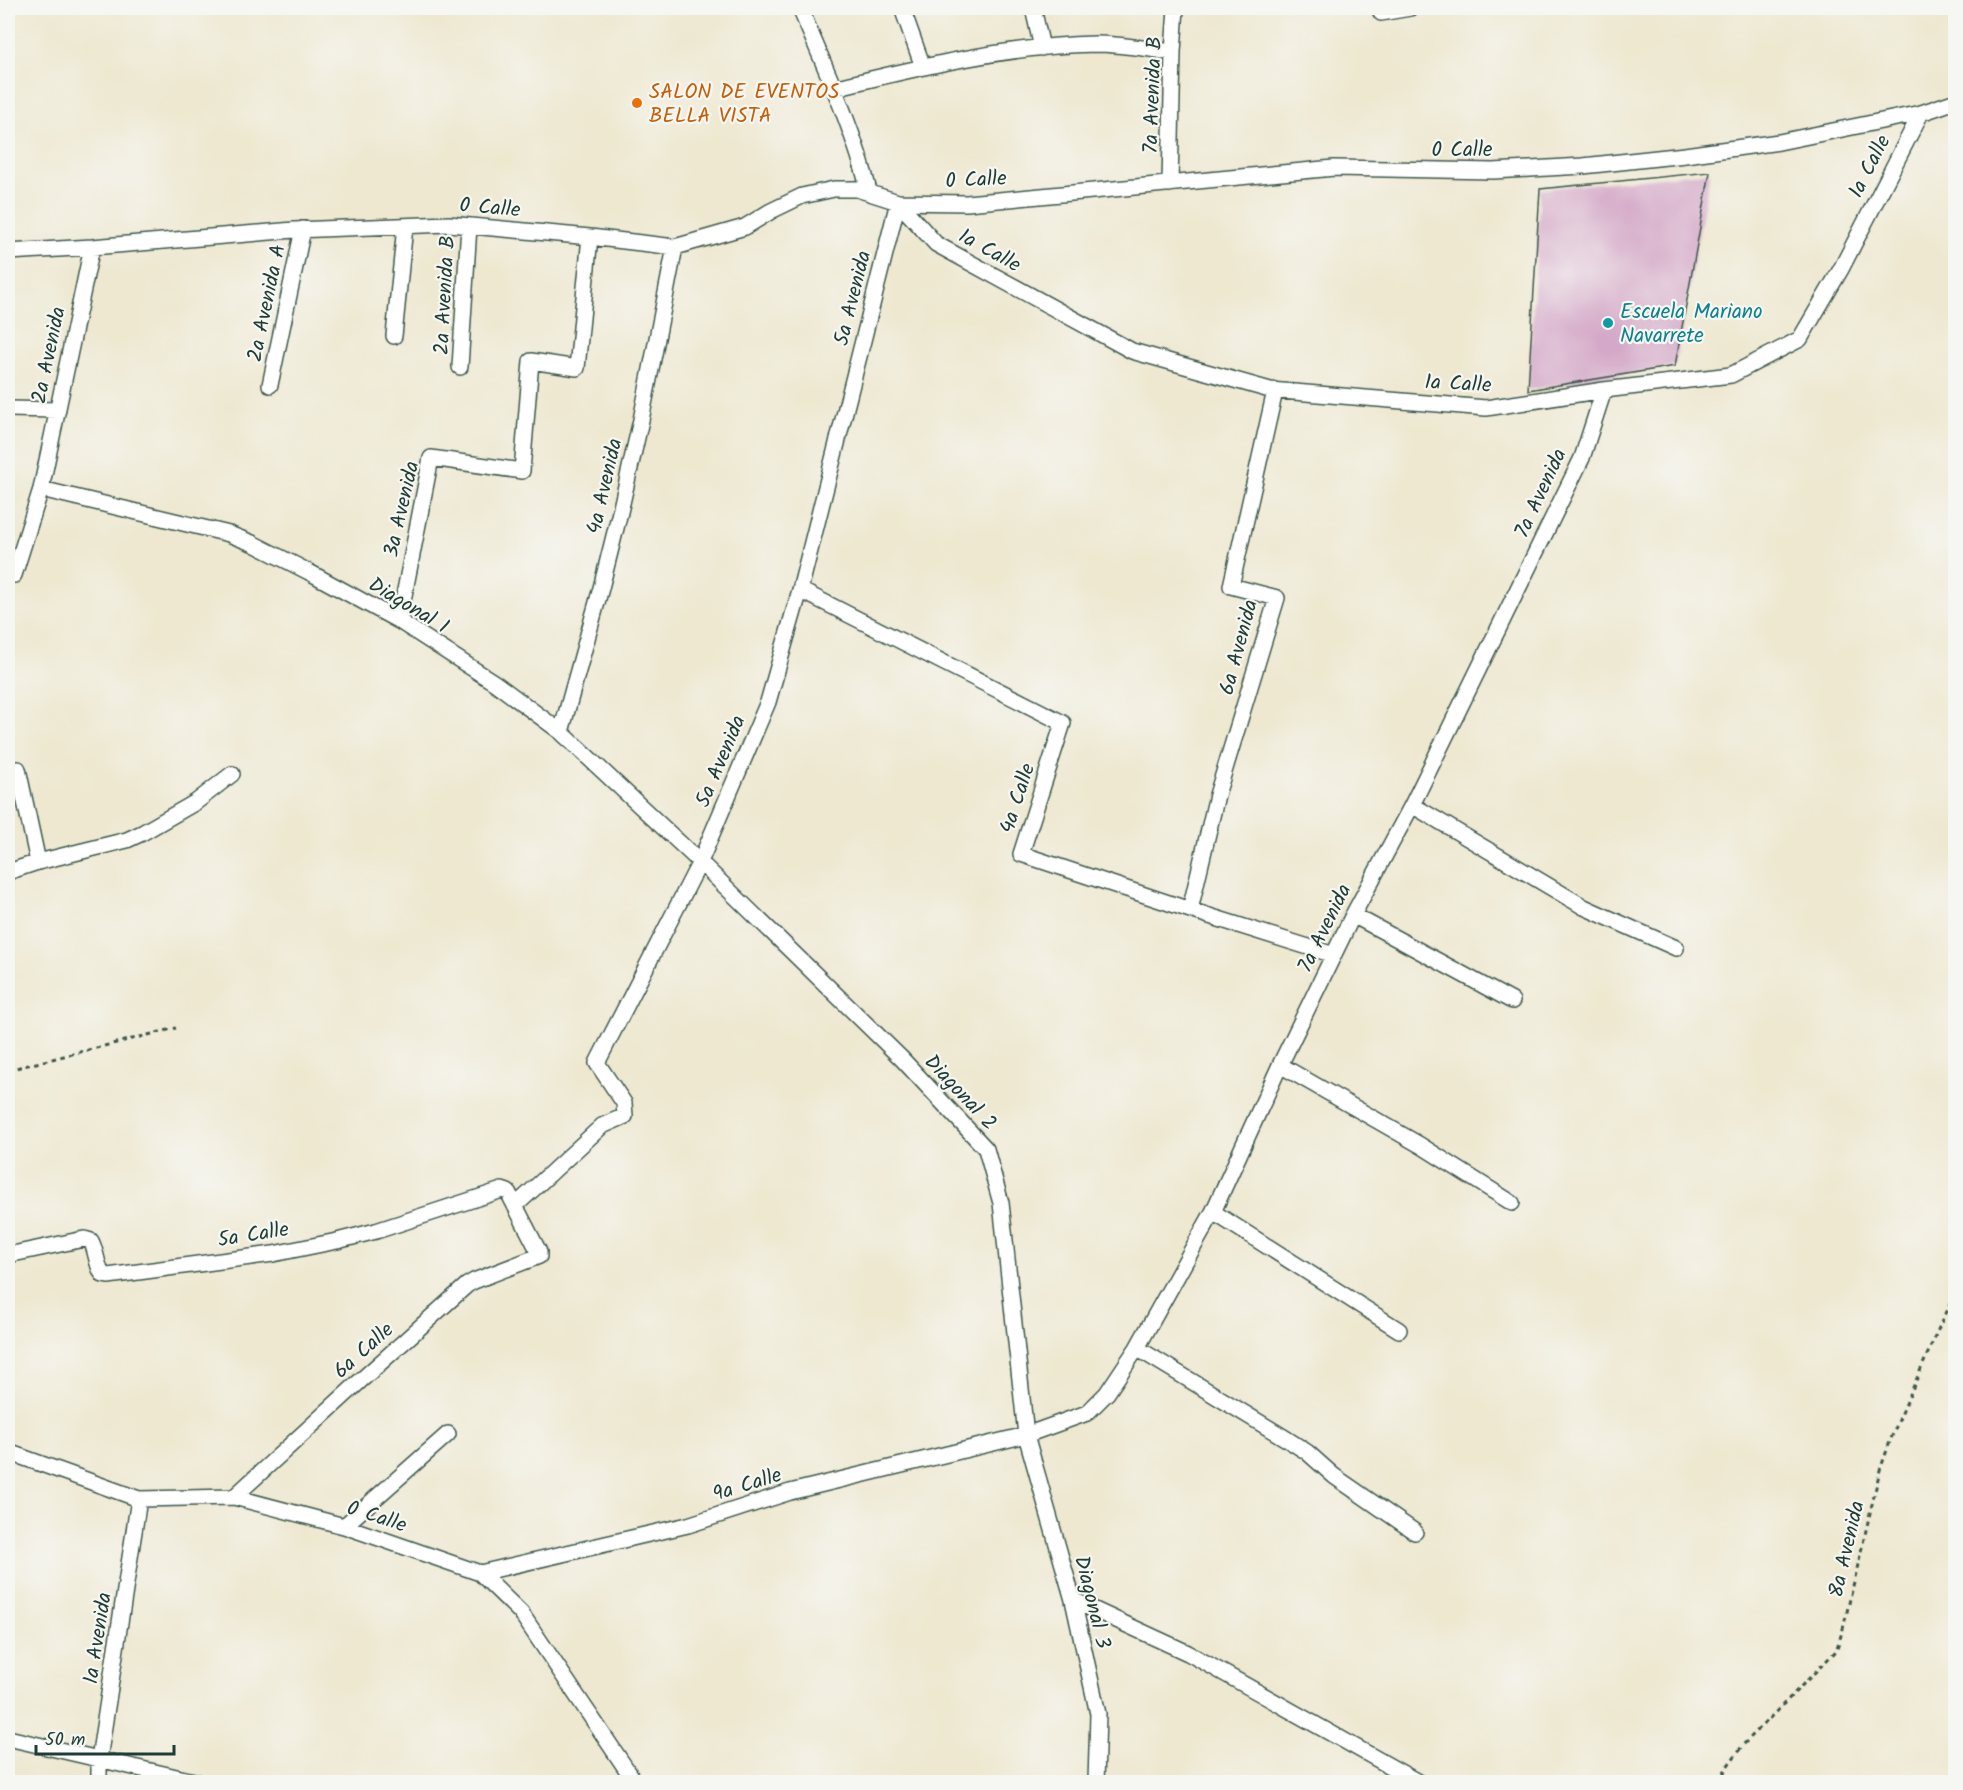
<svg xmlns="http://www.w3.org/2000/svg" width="1963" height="1790" viewBox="0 0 1963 1790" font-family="Kalam,sans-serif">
<rect width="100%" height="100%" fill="#f6f6f2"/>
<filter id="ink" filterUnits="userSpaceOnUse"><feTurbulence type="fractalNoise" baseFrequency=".0167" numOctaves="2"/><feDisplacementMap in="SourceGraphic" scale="12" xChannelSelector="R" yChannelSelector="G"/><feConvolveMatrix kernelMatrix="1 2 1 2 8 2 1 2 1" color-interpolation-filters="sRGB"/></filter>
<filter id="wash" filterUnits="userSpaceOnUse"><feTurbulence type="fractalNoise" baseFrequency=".008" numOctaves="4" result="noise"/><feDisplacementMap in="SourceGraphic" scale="24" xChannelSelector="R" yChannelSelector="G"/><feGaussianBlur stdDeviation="1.35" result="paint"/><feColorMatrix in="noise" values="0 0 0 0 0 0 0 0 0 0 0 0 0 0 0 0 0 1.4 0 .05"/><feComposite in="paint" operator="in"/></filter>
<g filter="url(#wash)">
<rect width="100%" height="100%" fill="#eee8d0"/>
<g id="blocks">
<path fill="#d4a8c8" d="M 1710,172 L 1675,366 L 1528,390 L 1540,189 Z"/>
</g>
</g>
<g filter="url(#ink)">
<use href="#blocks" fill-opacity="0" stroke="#3e574b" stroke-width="1.5"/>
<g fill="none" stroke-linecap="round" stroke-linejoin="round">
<defs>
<path id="street" d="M 800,8 C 825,68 853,127 869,191
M 902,8 L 923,67
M 1033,8 L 1042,48
M 1381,8 L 1381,13 L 1410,8
M 834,88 C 920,67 1007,46 1095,44 C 1121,44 1147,49 1173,52
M 1170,184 L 1173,52 L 1176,8
M 898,202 L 936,244 L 1132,351 L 1270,390 L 1486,408 L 1604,390 L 1731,375 L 1800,339 L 1841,269 L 1921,113
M 8,252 L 92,247 L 294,230 L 449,224 L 590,237 L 675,247 L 745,227 L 771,211 L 802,196 L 834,189 L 857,189 L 898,202 L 967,203 L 1334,168 L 1493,171 L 1583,166 L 1685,155 L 1779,142 L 1921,113 L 1956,101
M 394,336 L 405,226
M 460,367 L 469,226
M 270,385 L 303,229
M 8,409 L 58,410
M 41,489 L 229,534 L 252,543 L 309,572 L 399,621 L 495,683 L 561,732 L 700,862 L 902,1059 L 986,1149 L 1001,1203 L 1026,1435 L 1073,1600 L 1098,1714 L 1096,1782
M 14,575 L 41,489 L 92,247
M 800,590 L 1063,723 L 1021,854 L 1190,910 L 1334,955
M 399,621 L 431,458 L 522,471 L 531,361 L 577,368 L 590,237
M 561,732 L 601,588 L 620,512 L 641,420 L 675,247
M 8,769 L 18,769 L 38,862
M 1412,805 L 1584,907 L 1676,948
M 8,872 L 38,862 L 127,840 L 142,833 L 196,802 L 232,774
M 1190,910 L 1217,795 L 1277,598 L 1231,586 L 1275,391
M 1353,915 L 1512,1001
M 1280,1065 L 1420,1145 L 1512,1203
M 515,1206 L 602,1126 L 625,1116 L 624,1103 L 597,1063 L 700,862 L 768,702 L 800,590 L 898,202
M 1213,1212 L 1399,1330
M 8,1255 L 84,1239 L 91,1241 C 97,1252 96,1265 103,1275 L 108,1276 L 273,1254 L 337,1241 L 376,1231 L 502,1190 L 508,1192 L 539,1252 L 539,1256 L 474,1281 L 467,1285 L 359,1382 L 234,1497
M 1137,1348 L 1285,1438 L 1307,1452 L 1334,1476 L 1415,1532
M 8,1452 L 139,1499 L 234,1497 L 344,1526 L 480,1573 L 521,1613 L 635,1782
M 344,1526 L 448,1434
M 480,1573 L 688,1525 L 790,1492 L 1026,1435 L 1087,1413 L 1107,1393 L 1137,1348 L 1213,1212 L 1280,1065 L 1353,915 L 1412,805 L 1582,458 L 1604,390
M 1073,1600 L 1188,1653 L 1418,1782
M 8,1738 L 198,1782
M 99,1782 L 99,1759 L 139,1499"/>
</defs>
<use href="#street" stroke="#3e574b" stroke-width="18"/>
<path stroke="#3e574b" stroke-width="3" stroke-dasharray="4.5 4.5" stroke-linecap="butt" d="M 8,1070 L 176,1028
M 1720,1782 L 1726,1768 L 1743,1745 L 1836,1651 L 1843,1629 L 1880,1470 L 1892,1436 L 1947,1309 L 1956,1293"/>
<use href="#street" stroke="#fff" stroke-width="15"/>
</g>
</g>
<circle fill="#e8710a" stroke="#f6f6f2" stroke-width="2" cx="637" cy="103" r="6"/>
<circle fill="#0f9aa8" stroke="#f6f6f2" stroke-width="2" cx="1608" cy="323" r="6"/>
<g text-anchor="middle" stroke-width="4.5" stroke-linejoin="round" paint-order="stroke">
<g font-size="21" fill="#c56008" stroke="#f6f6f2" text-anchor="start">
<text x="649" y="98">SALON DE EVENTOS<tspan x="649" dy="24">BELLA VISTA</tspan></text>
</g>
<g font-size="21" fill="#1f3d34" stroke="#f6f6f2">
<text transform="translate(1152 95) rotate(-88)" y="7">7a Avenida B</text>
<text x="1462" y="156">0 Calle</text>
<text transform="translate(1869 166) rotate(-63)" y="7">1a Calle</text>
<text transform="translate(976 179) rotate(-3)" y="7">0 Calle</text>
<text transform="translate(490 207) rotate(5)" y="7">0 Calle</text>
<text transform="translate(990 250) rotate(29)" y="7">1a Calle</text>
<text transform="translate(444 295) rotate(-87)" y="7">2a Avenida B</text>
<text transform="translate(852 298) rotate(-76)" y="7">5a Avenida</text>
<text transform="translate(266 303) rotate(-78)" y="7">2a Avenida A</text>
<text transform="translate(48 355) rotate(-78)" y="7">2a Avenida</text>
<text transform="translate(1458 383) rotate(3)" y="7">1a Calle</text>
<text transform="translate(604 486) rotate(-77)" y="7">4a Avenida</text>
<text transform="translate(1540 493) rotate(-65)" y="7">7a Avenida</text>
<text transform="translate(401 509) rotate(-77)" y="7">3a Avenida</text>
<text transform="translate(409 605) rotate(31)" y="7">Diagonal 1</text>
<text transform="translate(1238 647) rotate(-75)" y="7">6a Avenida</text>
<text transform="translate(720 761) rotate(-67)" y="7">5a Avenida</text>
<text transform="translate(1017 798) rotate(-72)" y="7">4a Calle</text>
<text transform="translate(1324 928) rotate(-64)" y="7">7a Avenida</text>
<text transform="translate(961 1092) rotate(47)" y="7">Diagonal 2</text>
<text transform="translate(253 1234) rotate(-9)" y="7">5a Calle</text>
<text transform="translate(363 1350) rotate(-42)" y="7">6a Calle</text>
<text transform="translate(747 1484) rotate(-17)" y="7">9a Calle</text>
<text transform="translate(377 1516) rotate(18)" y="7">0 Calle</text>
<text transform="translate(1846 1549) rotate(-77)" y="7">8a Avenida</text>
<text transform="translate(1093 1602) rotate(76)" y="7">Diagonal 3</text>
<text transform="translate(97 1638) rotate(-81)" y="7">1a Avenida</text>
</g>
<g font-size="21" fill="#0d838f" stroke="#f6f6f2" text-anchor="start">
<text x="1620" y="318">Escuela Mariano<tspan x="1620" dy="24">Navarrete</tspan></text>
</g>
</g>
<rect width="1963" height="1790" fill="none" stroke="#f6f6f2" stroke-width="30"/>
<path d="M36 1745v9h138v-9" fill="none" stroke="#1f3d34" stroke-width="3"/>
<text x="45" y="1745" font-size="18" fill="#1f3d34" stroke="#f6f6f2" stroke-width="4.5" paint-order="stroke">50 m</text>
</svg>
